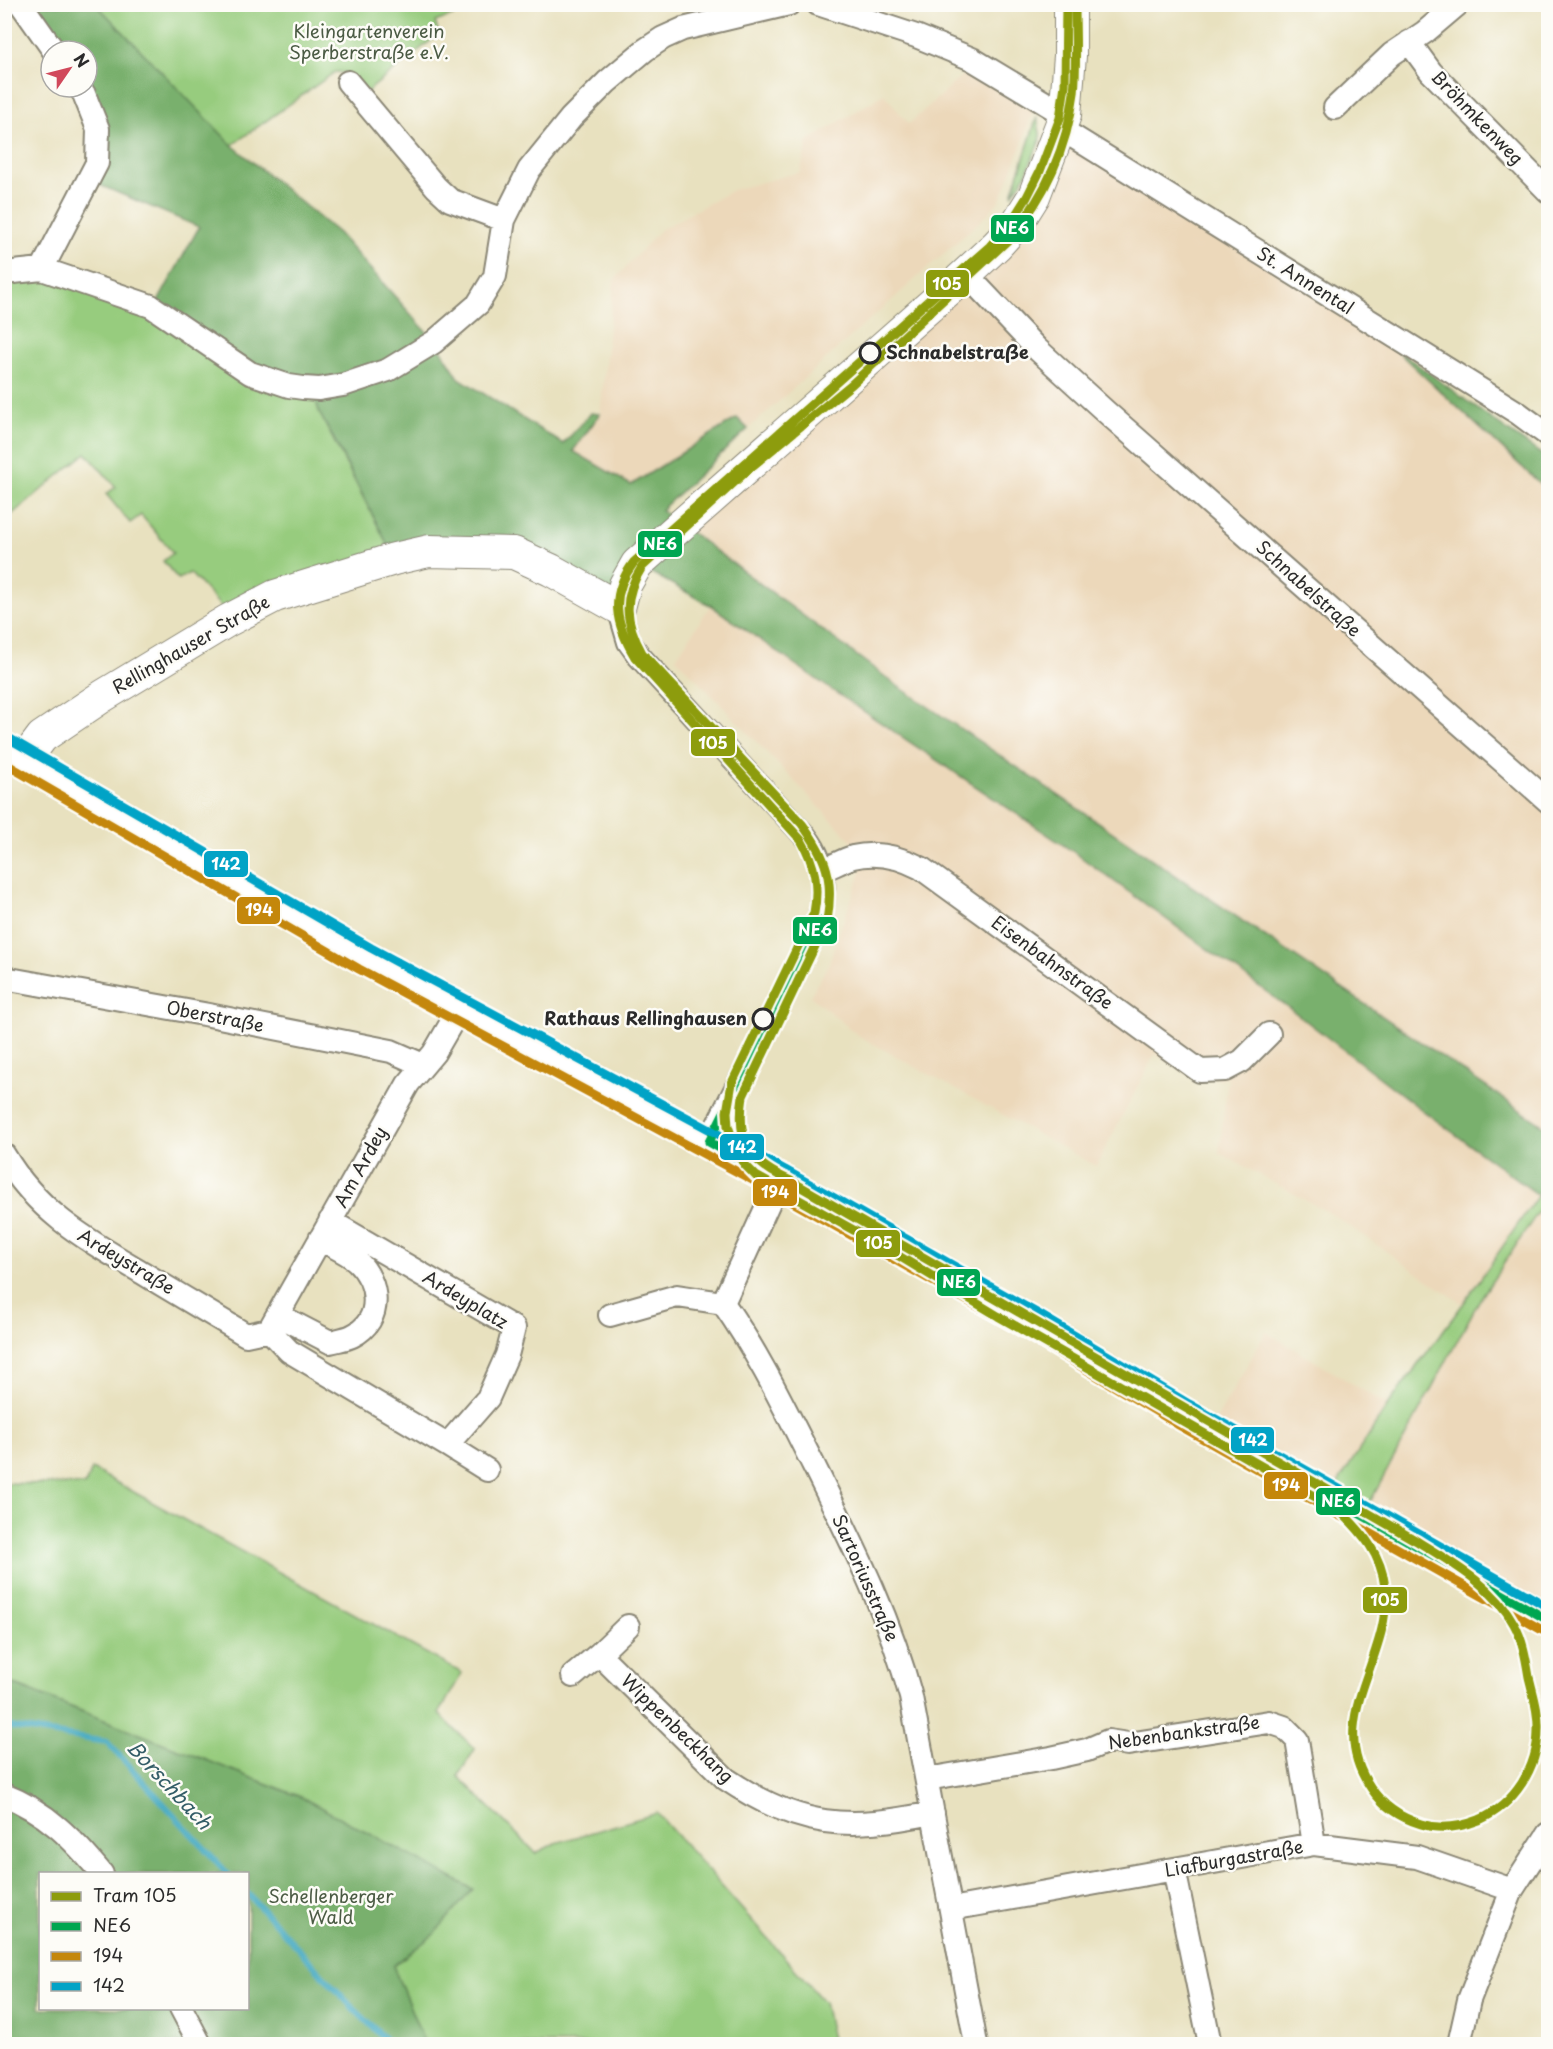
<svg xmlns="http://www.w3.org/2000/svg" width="1553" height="2049" viewBox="0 0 1553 2049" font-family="'Playpen Sans',sans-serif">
<rect width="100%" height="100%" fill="#fdfcf7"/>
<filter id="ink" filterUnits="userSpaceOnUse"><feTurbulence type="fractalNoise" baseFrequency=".0167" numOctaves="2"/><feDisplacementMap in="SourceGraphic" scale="12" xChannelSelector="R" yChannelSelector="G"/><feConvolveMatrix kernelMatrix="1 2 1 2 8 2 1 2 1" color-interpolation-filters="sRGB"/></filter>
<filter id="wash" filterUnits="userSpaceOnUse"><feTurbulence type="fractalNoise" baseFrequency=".008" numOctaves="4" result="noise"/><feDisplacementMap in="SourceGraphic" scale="24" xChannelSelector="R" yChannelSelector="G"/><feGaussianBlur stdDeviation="1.35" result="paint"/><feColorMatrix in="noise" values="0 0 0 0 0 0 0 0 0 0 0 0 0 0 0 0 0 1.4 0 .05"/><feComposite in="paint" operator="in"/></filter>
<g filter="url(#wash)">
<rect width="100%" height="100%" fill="#e8e1bf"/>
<path fill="#ecd8ba" d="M 975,64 L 1036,101 L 1023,141 L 1001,198 L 988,214 L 748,429 L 737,418 L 631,485 L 573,451 L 600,414 L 614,280 L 660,230 L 733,190 L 800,172 L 808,141 L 884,94 L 909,124 Z
M 1065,133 L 1377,325 L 1548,486 L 1548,1129 L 895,683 L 684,526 L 972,270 Z
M 710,606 L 829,688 L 1075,853 L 1297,1014 L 1538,1195 L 1463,1304 L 1333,1215 L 1219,1153 L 1228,1078 L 1200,1079 L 1155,1054 L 1096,1166 L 859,1036 L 810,996 L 828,965 L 861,872 L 850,839 L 676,658 Z
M 1546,1200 L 1548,1202 L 1548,1619 L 1364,1513 L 1479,1301 Z
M 1266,1332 L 1388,1405 L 1331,1494 L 1212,1427 Z"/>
<path fill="#97cc7e" stroke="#617c54" stroke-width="1.5" d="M 97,5 L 482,5 L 435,22 L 439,34 L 363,95 L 345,73 L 335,72 L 232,145 Z
M 1037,117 L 1041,138 L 1025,176 L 1012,195 Z
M 42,269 L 313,391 L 320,414 L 393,555 L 226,612 L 190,573 L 178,579 L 163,561 L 173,553 L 141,515 L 130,523 L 106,494 L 116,487 L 86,453 L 5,520 L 5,278 Z
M 1538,1195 L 1546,1200 L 1479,1301 L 1364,1513 L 1331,1494 L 1388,1405 L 1463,1304 Z
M 92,1469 L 462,1673 L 439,1714 L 475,1749 L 458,1776 L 536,1853 L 556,1843 L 657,1813 L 824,2002 L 833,2044 L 425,2044 L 393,1966 L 433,1935 L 303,1798 L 5,1681 L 4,1483 L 85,1485 Z"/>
<path fill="#79b06d" stroke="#526e4c" stroke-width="1.5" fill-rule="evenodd" d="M 22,5 L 97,5 L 232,145 L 338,233 L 434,340 L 387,368 L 290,384 L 155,307 L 199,227 L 90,181 L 87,51 L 55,51 Z
M 1387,342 L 1494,421 L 1548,459 L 1548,491 Z
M 437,343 L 459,378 L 563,444 L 591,413 L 600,414 L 573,451 L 631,485 L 737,418 L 748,429 L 661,510 L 895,684 L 1548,1129 L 1548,1202 L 1422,1110 L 1297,1014 L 1075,853 L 829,688 L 710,605 L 639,566 L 624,596 L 553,567 L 393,555 L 334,439 L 320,414 L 313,391 Z
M 4,1681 L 303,1798 L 473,1889 L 433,1935 L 393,1966 L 425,2044 L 5,2044 ZM 40,1874 L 248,1874 L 248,2008 L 40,2008 Z"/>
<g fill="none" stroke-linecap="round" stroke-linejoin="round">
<path stroke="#40a8c1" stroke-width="6" d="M 4,1726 L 107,1742 L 228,1874
M 248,1894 L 351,2006 L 390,2044"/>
</g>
</g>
<g filter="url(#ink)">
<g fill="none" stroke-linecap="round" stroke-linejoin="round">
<defs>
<path id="street" d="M 21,4 L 54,51
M 818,4 L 916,36 L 972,59 L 1065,115
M 1409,42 L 1431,72 L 1548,191
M 348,82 L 436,187 L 450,200 L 504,220
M 1335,108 L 1392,54 L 1425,32 L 1458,4
M 1061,129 L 1518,413 L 1548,435
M 42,269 L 97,163 L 98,129 L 84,94 L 79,87
M 4,273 L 42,269 L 151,306 L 250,373 L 289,386 L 303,388 L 319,389 L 343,385 L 388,370 L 434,342 L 478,304 L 495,276 L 504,220 L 529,170 L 571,118 L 607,82 L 645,50 L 663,38 L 683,29 L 789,4
M 966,274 L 1037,349 L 1105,411 L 1548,801
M 619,608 L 629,642 L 639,656 L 805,836 C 829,866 827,899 814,933 L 709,1142
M 823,870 C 833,866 843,860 853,857 C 878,851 900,857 921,868 L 1200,1071 L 1225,1070 L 1242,1061 L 1269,1034
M 4,978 L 209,1015 L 391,1051 L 423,1065
M 4,1155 C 39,1214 86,1239 143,1273 C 177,1294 212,1314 246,1335 L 269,1330
M 723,1303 C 760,1356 785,1409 814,1466 C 852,1543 889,1614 911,1697 L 976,2044
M 723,1303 L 779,1180
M 278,1315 L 330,1342 C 337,1340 346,1339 352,1336 C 384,1320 379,1282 357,1261 C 347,1252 332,1246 320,1239
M 610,1315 L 677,1296 L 723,1303
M 269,1330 L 289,1351 L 447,1445 L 488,1398 L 507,1355 L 514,1328 L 330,1221
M 269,1330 L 408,1084 L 434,1053 L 460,1008
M 447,1445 L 487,1470
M 628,1626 L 599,1654 L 726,1779 C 800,1829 848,1830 933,1813
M 573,1676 L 599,1654
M 927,1779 L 1051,1758 L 1087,1750 L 1108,1741 L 1128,1744 L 1269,1722 L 1284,1727 L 1297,1740 L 1314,1844
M 4,1795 C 46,1811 74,1840 102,1874
M 1174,1869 L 1210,2044
M 951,1909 L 1314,1844 L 1417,1857 L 1512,1890
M 181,2008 L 200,2044
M 1459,2044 L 1469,2000 L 1512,1890 L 1548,1834"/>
<path id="secondary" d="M 4,749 L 365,958 L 779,1180 L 1034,1325 L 1183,1414 L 1548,1620
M 24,761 L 42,737 L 103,696 L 227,621 L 275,596 L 394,559 L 429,551 L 514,553 L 551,570 L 619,608 L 625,585 L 637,564 L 955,284 L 997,245 L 1017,223 L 1034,196 L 1065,115 L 1070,56 L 1070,4"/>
</defs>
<use href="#street" stroke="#8a8675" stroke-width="26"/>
<use href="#secondary" stroke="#8a8675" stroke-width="34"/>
<use href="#street" stroke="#fff" stroke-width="22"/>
<use href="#secondary" stroke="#fff" stroke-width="32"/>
<defs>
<path id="bus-1" d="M 709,1142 L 814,933 C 827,896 828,869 805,836 L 639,656 C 616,621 615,600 637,564 L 955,284 L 997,245 L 1017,223 L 1034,196 L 1065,115 L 1070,56 L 1070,4
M 709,1142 L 1034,1325 L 1183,1414 L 1548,1620"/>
<path id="bus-2" d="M 4,763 L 359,969 L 773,1191 L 1028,1335 L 1177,1424 L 1542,1630"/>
<path id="bus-3" d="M 10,739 L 371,948 L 785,1170 L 1040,1315 L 1189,1404 L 1548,1607"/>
</defs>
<use href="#bus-1" stroke="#fdfcf7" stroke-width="14"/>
<use href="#bus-2" stroke="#fdfcf7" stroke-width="14"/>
<use href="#bus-3" stroke="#fdfcf7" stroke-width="14"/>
<use href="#bus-1" stroke="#00a651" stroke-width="9"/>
<use href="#bus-2" stroke="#c4870b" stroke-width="9"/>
<use href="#bus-3" stroke="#02a3c6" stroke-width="9"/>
<defs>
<path id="tram-1" d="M 1066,4 L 1065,85 L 1060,118 L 1040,171 L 1027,197 L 1012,221 L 990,246 L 634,562 C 609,595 615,623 635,657 L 801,840 C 815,864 819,886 814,913 L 732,1083 L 727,1112 L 728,1126 L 737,1153 L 745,1165 L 756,1176 L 884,1247 L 998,1316 L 1340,1511 C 1363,1533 1381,1554 1385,1587 C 1393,1658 1322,1719 1371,1788 C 1383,1806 1401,1818 1421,1824 C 1440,1830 1461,1827 1479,1820 C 1514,1805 1538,1768 1538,1730 C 1539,1712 1533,1694 1529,1677 C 1526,1659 1523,1640 1514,1624 C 1493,1585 1452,1563 1415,1540 L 789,1180 C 748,1162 736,1141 743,1096 L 827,921 C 834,879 827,858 802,824 L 642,653 C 625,622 622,598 642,567 L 751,467 L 852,384 L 1009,239 C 1045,197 1067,148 1074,93 C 1077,64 1075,33 1075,4"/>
</defs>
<use href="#tram-1" stroke="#fdfcf7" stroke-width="14"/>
<use href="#tram-1" stroke="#8d9c0d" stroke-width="9"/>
</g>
</g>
<g fill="#fdfcf7" stroke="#2b2b2b" stroke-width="3">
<circle cx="870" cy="353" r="10"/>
<circle cx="763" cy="1019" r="10"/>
</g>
<g text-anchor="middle" stroke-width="5" stroke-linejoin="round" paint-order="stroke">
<g font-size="18" fill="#4b5b44" stroke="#fdfcf7">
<text x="369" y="38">Kleingartenverein<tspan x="369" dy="21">Sperberstraße e.V.</tspan></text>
<text x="331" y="1903">Schellenberger<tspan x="331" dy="21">Wald</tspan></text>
</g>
<g font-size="18" fill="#2b2b2b" stroke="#fdfcf7">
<text transform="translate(1477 118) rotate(46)" y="6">Bröhmkenweg</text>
<text transform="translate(1305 281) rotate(32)" y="6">St. Annental</text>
<text transform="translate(1308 589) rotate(42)" y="6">Schnabelstraße</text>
<text transform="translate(191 645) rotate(-30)" y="6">Rellinghauser Straße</text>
<text transform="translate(1052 963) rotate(36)" y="6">Eisenbahnstraße</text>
<text transform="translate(215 1017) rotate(11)" y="6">Oberstraße</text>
<text transform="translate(361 1167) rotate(-61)" y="6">Am Ardey</text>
<text transform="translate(126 1262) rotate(31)" y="6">Ardeystraße</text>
<text transform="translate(465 1300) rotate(31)" y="6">Ardeyplatz</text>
<text transform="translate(865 1578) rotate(66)" y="6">Sartoriusstraße</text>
<text transform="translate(677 1729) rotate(44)" y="6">Wippenbeckhang</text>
<text transform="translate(1184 1733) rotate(-8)" y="6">Nebenbankstraße</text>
<text transform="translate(1234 1859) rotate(-10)" y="6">Liafburgastraße</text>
</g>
<g font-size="18" font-weight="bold" fill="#2b2b2b" stroke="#fdfcf7" text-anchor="start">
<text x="886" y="359">Schnabelstraße</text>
<text x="747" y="1025" text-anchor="end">Rathaus Rellinghausen</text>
</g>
<g font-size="20" font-style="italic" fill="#335d67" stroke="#fdfcf7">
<text transform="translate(169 1785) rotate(47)" y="7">Borschbach</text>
</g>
</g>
<g stroke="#fdfcf7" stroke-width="2">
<rect x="990" y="214" width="45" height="29" rx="6" fill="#00a651"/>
<rect x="925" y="269" width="45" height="29" rx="6" fill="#8d9c0d"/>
<rect x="637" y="530" width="46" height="28" rx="6" fill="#00a651"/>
<rect x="690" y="728" width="46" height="29" rx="6" fill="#8d9c0d"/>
<rect x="203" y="850" width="46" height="28" rx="6" fill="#02a3c6"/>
<rect x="236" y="896" width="45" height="29" rx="6" fill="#c4870b"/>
<rect x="792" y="916" width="46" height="29" rx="6" fill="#00a651"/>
<rect x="719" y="1133" width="46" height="28" rx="6" fill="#02a3c6"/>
<rect x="752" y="1178" width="46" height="29" rx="6" fill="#c4870b"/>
<rect x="855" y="1229" width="46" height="29" rx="6" fill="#8d9c0d"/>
<rect x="936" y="1268" width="45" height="29" rx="6" fill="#00a651"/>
<rect x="1230" y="1426" width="45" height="28" rx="6" fill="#02a3c6"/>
<rect x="1263" y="1471" width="46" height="29" rx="6" fill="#c4870b"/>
<rect x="1315" y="1487" width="46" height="29" rx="6" fill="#00a651"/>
<rect x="1362" y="1586" width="46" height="28" rx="6" fill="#8d9c0d"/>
</g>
<g font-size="16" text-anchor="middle" font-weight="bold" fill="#fff">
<text x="1012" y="234">NE6</text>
<text x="947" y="290">105</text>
<text x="660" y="550">NE6</text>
<text x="713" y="749">105</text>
<text x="226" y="870">142</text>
<text x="259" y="916">194</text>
<text x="815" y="936">NE6</text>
<text x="742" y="1153">142</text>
<text x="775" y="1198">194</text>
<text x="878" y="1249">105</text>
<text x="959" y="1288">NE6</text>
<text x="1253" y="1446">142</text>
<text x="1286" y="1491">194</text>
<text x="1338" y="1507">NE6</text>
<text x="1385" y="1606">105</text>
</g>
<rect width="1553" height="2049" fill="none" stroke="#fdfcf7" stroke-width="24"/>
<rect x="39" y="1872" width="210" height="138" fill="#fdfcf7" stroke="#a9a8a5" stroke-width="1.5"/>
<rect x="51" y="1892" width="30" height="9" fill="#8d9c0d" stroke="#a9a8a5" stroke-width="1.5"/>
<text x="93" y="1902" font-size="18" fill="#2b2b2b">Tram 105</text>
<rect x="51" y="1922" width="30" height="9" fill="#00a651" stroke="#a9a8a5" stroke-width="1.5"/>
<text x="93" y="1932" font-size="18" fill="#2b2b2b">NE6</text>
<rect x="51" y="1952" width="30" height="9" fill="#c4870b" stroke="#a9a8a5" stroke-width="1.5"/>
<text x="93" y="1962" font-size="18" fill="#2b2b2b">194</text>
<rect x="51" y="1982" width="30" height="9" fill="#02a3c6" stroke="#a9a8a5" stroke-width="1.5"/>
<text x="93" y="1992" font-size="18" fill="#2b2b2b">142</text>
<g transform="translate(69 69) rotate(55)"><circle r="28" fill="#fdfcf7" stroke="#a9a8a5" stroke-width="1.5"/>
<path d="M0-4.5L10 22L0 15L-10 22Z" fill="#d1495b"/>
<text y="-9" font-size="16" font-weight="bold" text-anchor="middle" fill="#2b2b2b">N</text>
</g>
</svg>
